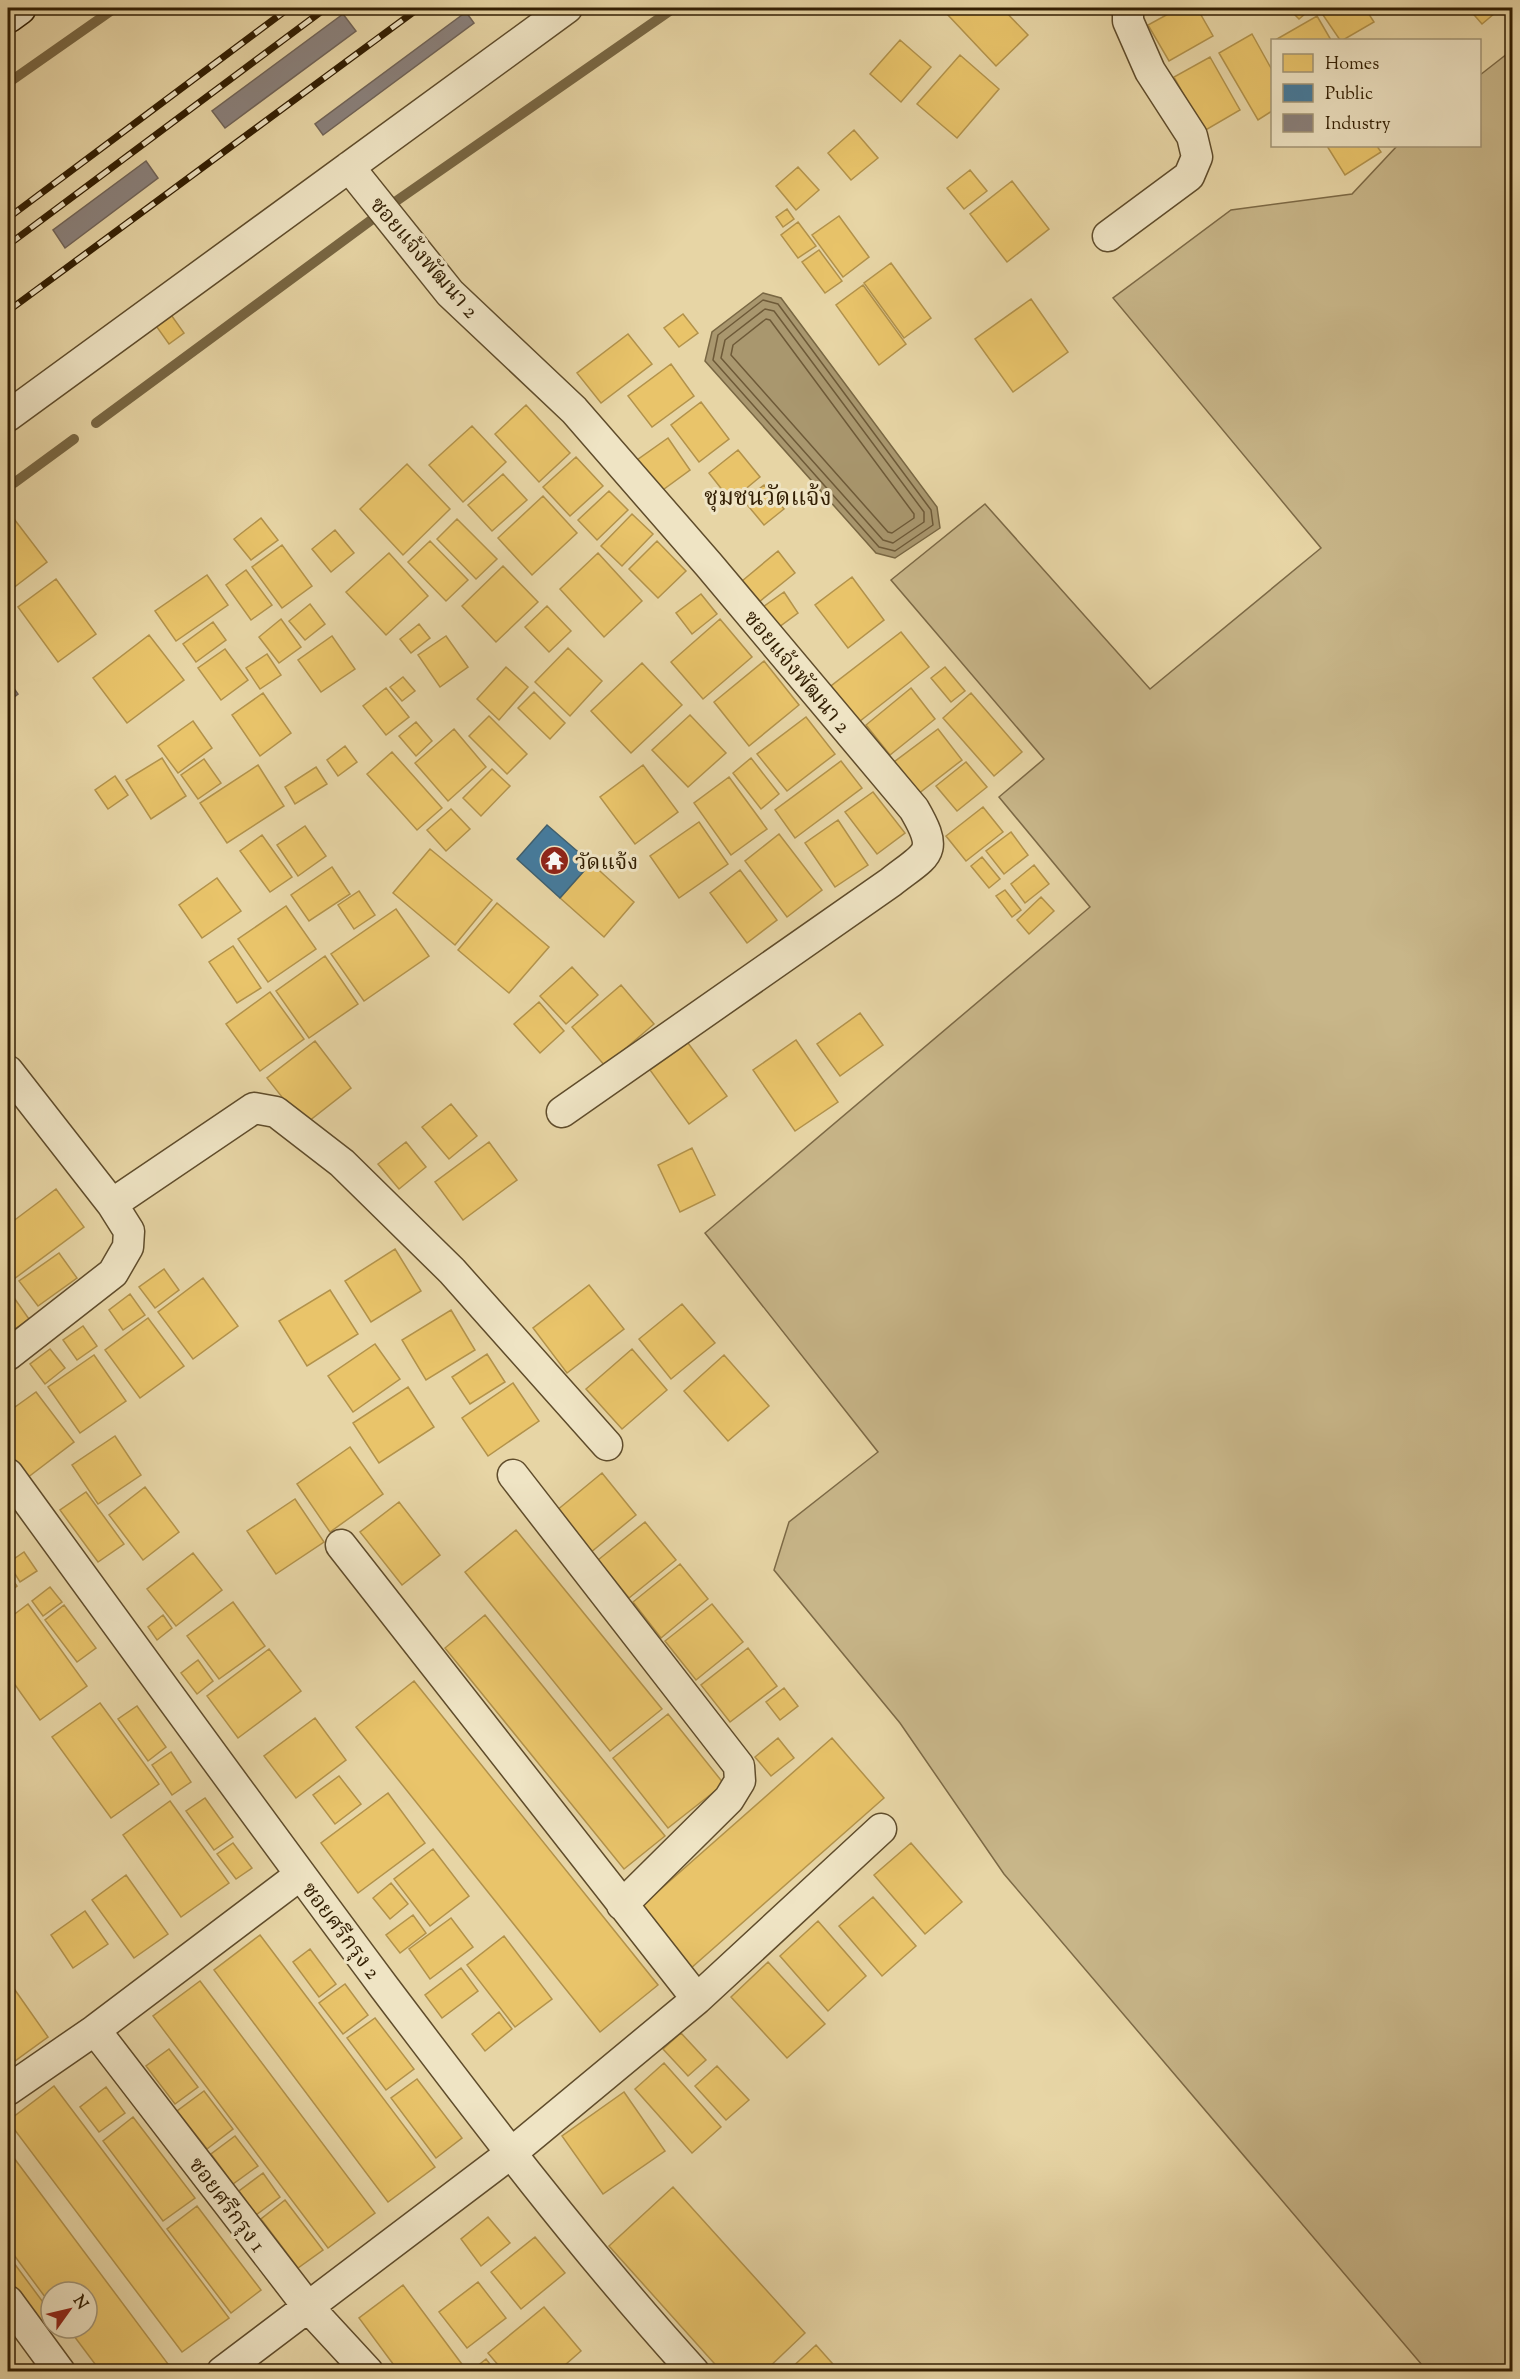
<svg xmlns="http://www.w3.org/2000/svg" width="1520" height="2379" viewBox="0 0 1520 2379" font-family="'Sorts Mill Goudy','Noto Serif Thai',serif">
<rect width="100%" height="100%" fill="#e7d5a5"/>
<filter id="stains"><feTurbulence type="fractalNoise" baseFrequency=".00333" numOctaves="4"/><feColorMatrix values="0 0 0 0 .2 0 0 0 0 .09 0 0 0 0 .02 0 0 0 .5 -.17"/></filter>
<radialGradient id="worn" r=".72"><stop offset=".6" stop-color="#630" stop-opacity="0"/><stop offset="1" stop-color="#630" stop-opacity=".3"/></radialGradient>
<path fill="#c8b689" stroke="#7d6a46" stroke-width="1.5" d="M 1512,50 L 1512,2371 L 1428,2372 L 1004,1874 L 900,1723 L 774,1570 L 789,1522 L 878,1452 L 705,1233 L 1090,907 L 999,797 L 1044,759 L 891,580 L 985,504 L 1150,689 L 1321,548 L 1113,298 L 1231,210 L 1352,194 L 1397,146 L 1480,146 L 1480,75 Z"/>
<path fill="#a9976e" stroke="#796743" stroke-width="1.5" d="M 763,293 L 781,298 L 937,507 L 940,528 L 895,558 L 876,553 L 705,361 L 712,332 Z"/>
<path fill="#e9c46a" stroke="#b2924b" stroke-width="1.5" d="M 954,8 L 1002,8 L 1028,35 L 996,66 L 947,14 Z
M 1179,8 L 1197,8 L 1213,36 L 1169,61 L 1148,25 Z
M 1288,8 L 1312,8 L 1299,19 Z
M 1328,8 L 1365,8 L 1374,22 L 1343,40 L 1340,40 L 1321,12 Z
M 1468,8 L 1501,8 L 1482,24 Z
M 1317,16 L 1331,40 L 1279,40 L 1277,39 Z
M 1252,34 L 1272,70 L 1272,111 L 1258,120 L 1219,53 Z
M 900,40 L 931,67 L 901,102 L 870,74 Z
M 960,55 L 999,89 L 957,138 L 917,104 Z
M 1210,57 L 1240,110 L 1204,131 L 1174,77 Z
M 854,130 L 878,158 L 851,180 L 828,153 Z
M 1327,146 L 1377,146 L 1381,152 L 1345,175 Z
M 798,167 L 819,190 L 796,210 L 776,186 Z
M 970,170 L 987,191 L 964,209 L 947,188 Z
M 1012,181 L 1049,229 L 1007,262 L 970,214 Z
M 787,209 L 794,219 L 783,227 L 776,217 Z
M 839,216 L 869,257 L 843,277 L 812,235 Z
M 798,222 L 816,246 L 798,258 L 781,235 Z
M 819,250 L 842,281 L 825,293 L 802,262 Z
M 891,263 L 931,318 L 904,338 L 864,283 Z
M 863,285 L 906,344 L 879,365 L 836,305 Z
M 1031,299 L 1068,352 L 1013,392 L 975,339 Z
M 169,312 L 184,333 L 169,344 L 154,323 Z
M 683,314 L 698,333 L 679,347 L 664,328 Z
M 628,334 L 652,364 L 601,403 L 577,373 Z
M 671,364 L 694,396 L 652,427 L 628,396 Z
M 701,402 L 729,439 L 699,462 L 671,425 Z
M 526,405 L 570,453 L 539,482 L 495,434 Z
M 472,426 L 506,462 L 463,502 L 429,465 Z
M 668,438 L 690,470 L 660,492 L 637,460 Z
M 738,450 L 760,477 L 731,501 L 709,473 Z
M 576,457 L 603,486 L 570,516 L 543,487 Z
M 407,464 L 450,509 L 403,555 L 360,509 Z
M 503,474 L 527,500 L 492,531 L 468,505 Z
M 764,485 L 784,509 L 764,525 L 744,501 Z
M 609,491 L 628,510 L 597,540 L 578,520 Z
M 543,496 L 577,533 L 532,575 L 498,538 Z
M 8,511 L 47,562 L 8,592 Z
M 632,514 L 653,534 L 622,566 L 601,546 Z
M 261,518 L 278,540 L 251,560 L 234,539 Z
M 457,519 L 497,559 L 476,579 L 437,539 Z
M 335,530 L 354,553 L 331,572 L 312,549 Z
M 430,541 L 468,580 L 446,601 L 408,562 Z
M 657,541 L 686,571 L 658,598 L 629,569 Z
M 282,545 L 312,586 L 282,608 L 252,567 Z
M 778,551 L 795,573 L 759,602 L 742,581 Z
M 389,553 L 428,596 L 386,635 L 346,592 Z
M 598,553 L 642,601 L 604,637 L 560,589 Z
M 503,566 L 538,602 L 496,642 L 462,606 Z
M 246,570 L 272,605 L 251,620 L 226,585 Z
M 207,575 L 228,605 L 176,641 L 155,611 Z
M 852,577 L 884,620 L 848,648 L 815,605 Z
M 56,579 L 96,634 L 58,662 L 18,607 Z
M 784,592 L 798,613 L 775,630 L 760,609 Z
M 701,594 L 717,614 L 692,634 L 676,613 Z
M 310,604 L 325,624 L 305,640 L 289,621 Z
M 547,606 L 571,631 L 549,652 L 525,627 Z
M 281,619 L 301,647 L 279,663 L 259,637 Z
M 720,619 L 752,657 L 703,699 L 671,662 Z
M 213,622 L 226,640 L 196,662 L 183,644 Z
M 419,624 L 430,638 L 411,653 L 400,639 Z
M 901,632 L 929,667 L 855,725 L 827,689 Z
M 149,635 L 184,680 L 127,723 L 93,678 Z
M 332,636 L 355,669 L 321,692 L 298,660 Z
M 446,636 L 468,667 L 440,687 L 418,655 Z
M 568,648 L 602,681 L 570,716 L 535,682 Z
M 225,649 L 248,680 L 221,700 L 198,668 Z
M 267,654 L 281,675 L 260,689 L 246,668 Z
M 764,661 L 799,705 L 749,746 L 714,702 Z
M 642,663 L 682,705 L 631,753 L 591,711 Z
M 506,667 L 528,687 L 499,720 L 477,699 Z
M 945,667 L 965,691 L 951,702 L 931,678 Z
M 403,677 L 415,691 L 402,701 L 390,687 Z
M 386,688 L 409,717 L 386,735 L 363,706 Z
M 911,688 L 935,719 L 890,755 L 866,725 Z
M 534,692 L 565,723 L 550,739 L 518,708 Z
M 263,693 L 291,733 L 260,756 L 232,715 Z
M 971,693 L 1022,752 L 994,776 L 943,718 Z
M 690,715 L 726,753 L 688,787 L 652,750 Z
M 489,716 L 527,754 L 507,774 L 469,736 Z
M 806,717 L 835,754 L 787,791 L 757,754 Z
M 193,721 L 212,748 L 178,773 L 158,746 Z
M 416,722 L 432,741 L 416,756 L 399,736 Z
M 454,729 L 486,767 L 448,801 L 415,763 Z
M 938,729 L 962,760 L 918,794 L 894,762 Z
M 345,746 L 357,762 L 338,776 L 327,760 Z
M 392,752 L 442,808 L 417,830 L 367,774 Z
M 162,758 L 186,796 L 151,819 L 126,780 Z
M 751,758 L 779,794 L 761,809 L 733,773 Z
M 204,759 L 221,783 L 198,799 L 181,775 Z
M 841,761 L 862,788 L 795,838 L 775,810 Z
M 966,762 L 987,787 L 957,811 L 936,786 Z
M 258,765 L 284,806 L 227,843 L 200,803 Z
M 643,765 L 678,812 L 635,844 L 600,797 Z
M 316,767 L 327,784 L 295,804 L 285,787 Z
M 492,769 L 510,786 L 481,816 L 463,798 Z
M 115,776 L 128,795 L 108,809 L 95,790 Z
M 729,777 L 767,829 L 731,855 L 694,803 Z
M 873,792 L 905,833 L 877,854 L 845,812 Z
M 983,807 L 1003,832 L 966,861 L 946,836 Z
M 451,809 L 470,829 L 446,851 L 427,830 Z
M 838,820 L 868,865 L 835,887 L 805,843 Z
M 699,822 L 728,864 L 679,898 L 650,856 Z
M 305,826 L 326,856 L 298,876 L 277,845 Z
M 1011,832 L 1028,855 L 1004,874 L 986,851 Z
M 779,834 L 822,890 L 787,917 L 745,861 Z
M 262,835 L 292,877 L 270,892 L 240,851 Z
M 430,849 L 492,900 L 455,945 L 393,893 Z
M 982,857 L 1000,879 L 989,888 L 971,866 Z
M 591,863 L 634,902 L 604,937 L 560,898 Z
M 1034,865 L 1049,884 L 1025,903 L 1011,884 Z
M 332,867 L 350,894 L 309,921 L 291,895 Z
M 740,870 L 777,920 L 747,943 L 710,893 Z
M 217,878 L 241,911 L 202,938 L 179,905 Z
M 1005,890 L 1021,910 L 1012,917 L 996,896 Z
M 359,891 L 375,915 L 354,929 L 338,905 Z
M 1041,897 L 1054,911 L 1029,934 L 1017,920 Z
M 497,903 L 549,947 L 509,993 L 458,950 Z
M 286,906 L 316,949 L 268,982 L 238,939 Z
M 396,909 L 429,956 L 364,1001 L 331,954 Z
M 233,946 L 261,988 L 237,1003 L 209,962 Z
M 325,956 L 358,1004 L 309,1038 L 276,991 Z
M 572,967 L 598,995 L 566,1024 L 540,996 Z
M 621,985 L 654,1024 L 605,1066 L 572,1027 Z
M 270,992 L 304,1039 L 260,1071 L 226,1024 Z
M 539,1002 L 564,1031 L 540,1053 L 514,1024 Z
M 860,1013 L 883,1045 L 840,1076 L 817,1044 Z
M 796,1040 L 838,1102 L 795,1131 L 753,1070 Z
M 315,1041 L 351,1088 L 304,1125 L 267,1078 Z
M 688,1043 L 727,1096 L 689,1124 L 650,1070 Z
M 451,1104 L 477,1136 L 449,1159 L 422,1127 Z
M 406,1142 L 426,1167 L 399,1189 L 378,1164 Z
M 489,1142 L 517,1180 L 463,1220 L 435,1182 Z
M 692,1148 L 715,1195 L 680,1212 L 658,1165 Z
M 56,1189 L 84,1227 L 14,1279 L 8,1270 L 8,1225 Z
M 395,1249 L 421,1291 L 371,1322 L 345,1281 Z
M 59,1253 L 77,1278 L 38,1306 L 19,1281 Z
M 164,1269 L 179,1290 L 155,1308 L 139,1287 Z
M 203,1278 L 238,1326 L 193,1359 L 158,1312 Z
M 589,1285 L 624,1329 L 567,1373 L 533,1328 Z
M 330,1290 L 358,1334 L 307,1366 L 279,1321 Z
M 10,1292 L 29,1319 L 8,1334 L 8,1294 Z
M 130,1294 L 145,1315 L 123,1330 L 109,1310 Z
M 682,1304 L 715,1343 L 671,1379 L 639,1339 Z
M 451,1310 L 475,1350 L 426,1380 L 402,1340 Z
M 148,1318 L 184,1366 L 140,1398 L 105,1350 Z
M 83,1326 L 97,1346 L 77,1360 L 63,1340 Z
M 375,1344 L 400,1379 L 353,1412 L 328,1376 Z
M 50,1349 L 65,1368 L 45,1384 L 30,1364 Z
M 632,1349 L 667,1390 L 622,1429 L 586,1389 Z
M 487,1354 L 505,1382 L 470,1404 L 452,1377 Z
M 94,1355 L 126,1401 L 80,1433 L 48,1387 Z
M 724,1355 L 769,1406 L 728,1441 L 684,1391 Z
M 513,1383 L 539,1421 L 488,1456 L 462,1418 Z
M 408,1387 L 434,1427 L 379,1463 L 353,1423 Z
M 36,1392 L 74,1442 L 27,1478 L 8,1453 L 8,1397 L 15,1407 Z
M 115,1436 L 141,1475 L 98,1504 L 72,1465 Z
M 350,1447 L 383,1494 L 330,1532 L 297,1484 Z
M 602,1473 L 636,1515 L 590,1553 L 556,1511 Z
M 145,1487 L 179,1532 L 143,1560 L 109,1515 Z
M 86,1492 L 124,1544 L 98,1562 L 60,1510 Z
M 295,1499 L 324,1542 L 276,1574 L 247,1531 Z
M 399,1502 L 440,1555 L 402,1585 L 360,1532 Z
M 645,1522 L 676,1560 L 629,1598 L 598,1560 Z
M 516,1530 L 662,1709 L 610,1751 L 465,1572 Z
M 24,1552 L 37,1571 L 20,1582 L 8,1563 Z
M 193,1553 L 222,1590 L 176,1626 L 147,1589 Z
M 680,1564 L 708,1599 L 661,1638 L 633,1602 Z
M 8,1574 L 17,1586 L 8,1593 Z
M 50,1587 L 62,1602 L 43,1616 L 32,1601 Z
M 233,1602 L 265,1646 L 219,1679 L 187,1636 Z
M 28,1604 L 87,1686 L 40,1720 L 8,1675 L 8,1619 Z
M 712,1604 L 743,1642 L 696,1680 L 665,1641 Z
M 64,1605 L 96,1648 L 77,1662 L 45,1620 Z
M 163,1615 L 172,1628 L 157,1640 L 148,1627 Z
M 485,1615 L 665,1836 L 624,1869 L 445,1648 Z
M 748,1648 L 777,1686 L 730,1722 L 701,1685 Z
M 269,1649 L 301,1691 L 238,1738 L 207,1696 Z
M 198,1660 L 213,1681 L 197,1694 L 181,1673 Z
M 414,1681 L 658,1985 L 600,2032 L 356,1727 Z
M 784,1688 L 798,1706 L 780,1720 L 766,1702 Z
M 100,1703 L 159,1784 L 111,1818 L 52,1737 Z
M 137,1706 L 166,1747 L 148,1761 L 118,1719 Z
M 668,1714 L 724,1784 L 668,1828 L 613,1758 Z
M 315,1718 L 346,1760 L 296,1798 L 264,1756 Z
M 778,1738 L 794,1758 L 771,1776 L 755,1757 Z
M 832,1738 L 884,1798 L 690,1969 L 638,1909 Z
M 171,1752 L 191,1782 L 172,1795 L 152,1765 Z
M 339,1776 L 361,1804 L 335,1824 L 313,1795 Z
M 388,1793 L 425,1843 L 358,1893 L 321,1843 Z
M 205,1798 L 233,1837 L 214,1850 L 186,1811 Z
M 170,1801 L 229,1883 L 181,1917 L 123,1835 Z
M 233,1843 L 252,1868 L 236,1879 L 217,1854 Z
M 911,1843 L 962,1902 L 925,1934 L 874,1875 Z
M 433,1849 L 469,1896 L 430,1926 L 394,1879 Z
M 126,1875 L 168,1934 L 134,1958 L 92,1900 Z
M 391,1883 L 408,1904 L 390,1919 L 373,1898 Z
M 873,1897 L 916,1946 L 882,1976 L 839,1926 Z
M 85,1911 L 108,1944 L 73,1968 L 51,1935 Z
M 413,1915 L 426,1933 L 400,1953 L 386,1935 Z
M 451,1918 L 473,1947 L 430,1979 L 409,1949 Z
M 818,1921 L 866,1976 L 828,2011 L 780,1956 Z
M 260,1935 L 435,2167 L 388,2202 L 214,1970 Z
M 504,1936 L 552,1999 L 515,2027 L 467,1965 Z
M 310,1949 L 336,1984 L 319,1997 L 293,1962 Z
M 768,1962 L 825,2024 L 787,2058 L 731,1997 Z
M 461,1968 L 478,1991 L 442,2018 L 425,1995 Z
M 8,1980 L 48,2037 L 8,2066 Z
M 200,1981 L 375,2213 L 328,2248 L 153,2016 Z
M 345,1984 L 368,2015 L 343,2034 L 319,2003 Z
M 499,2012 L 512,2029 L 485,2051 L 472,2034 Z
M 375,2018 L 414,2069 L 386,2090 L 347,2038 Z
M 681,2033 L 706,2060 L 688,2076 L 663,2049 Z
M 169,2049 L 198,2087 L 175,2104 L 146,2066 Z
M 664,2063 L 721,2127 L 692,2153 L 635,2089 Z
M 717,2066 L 749,2100 L 726,2120 L 695,2086 Z
M 417,2079 L 462,2138 L 436,2158 L 391,2098 Z
M 54,2086 L 229,2318 L 182,2352 L 8,2121 Z
M 106,2087 L 125,2113 L 99,2132 L 80,2107 Z
M 204,2091 L 233,2129 L 207,2149 L 177,2111 Z
M 624,2092 L 665,2151 L 603,2194 L 562,2136 Z
M 133,2117 L 195,2198 L 163,2221 L 103,2141 Z
M 235,2136 L 258,2166 L 233,2184 L 211,2154 Z
M 8,2150 L 168,2364 L 158,2372 L 101,2372 L 68,2328 L 87,2328 L 87,2292 L 51,2292 L 51,2305 L 8,2247 Z
M 263,2173 L 280,2197 L 256,2215 L 239,2191 Z
M 673,2187 L 805,2333 L 764,2372 L 722,2372 L 609,2246 Z
M 285,2200 L 323,2250 L 298,2268 L 261,2219 Z
M 197,2206 L 261,2290 L 231,2313 L 167,2229 Z
M 488,2217 L 510,2243 L 481,2266 L 461,2239 Z
M 535,2237 L 565,2273 L 521,2309 L 491,2272 Z
M 8,2255 L 51,2313 L 51,2320 L 34,2332 L 8,2297 Z
M 478,2282 L 506,2318 L 467,2348 L 439,2312 Z
M 403,2285 L 464,2367 L 458,2372 L 399,2372 L 359,2318 Z
M 544,2307 L 581,2351 L 557,2372 L 504,2372 L 488,2353 Z
M 816,2345 L 840,2372 L 787,2372 Z
M 486,2359 L 496,2372 L 470,2372 Z"/>
<path fill="#457b9d" stroke="#3f5f6e" stroke-width="1.5" d="M 547,825 L 591,863 L 560,898 L 517,859 Z"/>
<path fill="#8a817c" stroke="#706357" stroke-width="1.5" d="M 466,12 L 474,23 L 323,135 L 315,124 Z
M 343,14 L 356,31 L 225,128 L 212,111 Z
M 146,161 L 158,178 L 65,248 L 53,230 Z
M 8,680 L 18,694 L 8,702 Z"/>
<g fill="none" stroke-linecap="round" stroke-linejoin="round">
<path stroke="#6e5a38" stroke-width="1.5" d="M 763,300 L 778,304 L 931,510 L 933,525 L 895,551 L 879,547 L 713,360 L 718,335 Z
M 765,309 L 774,311 L 924,512 L 924,522 L 893,543 L 883,540 L 721,358 L 725,340 Z
M 766,319 L 770,320 L 914,514 L 914,518 L 892,533 L 888,532 L 731,355 L 733,345 Z"/>
<path stroke="#796743" stroke-width="10" d="M 8,83 L 115,8
M 392,204 L 674,8
M 96,423 L 374,218
M 14,483 L 74,439"/>
<defs>
<path id="minor" d="M 349,167 L 450,293 L 574,410 L 709,565 L 914,809 C 940,854 928,853 891,882 L 562,1112
M 1108,236 L 1189,176 L 1197,157 L 1192,136 L 1150,71 L 1128,21 L 1128,8
M 8,416 L 567,8
M 8,1071 L 112,1204 L 129,1231 L 128,1247 L 113,1273 L 8,1355
M 112,1204 L 254,1108 L 276,1112 L 342,1163 L 452,1271 L 607,1445
M 8,1474 C 133,1646 257,1817 384,1987 C 483,2118 583,2250 694,2372
M 513,1475 L 739,1766 L 740,1781 L 729,1799 L 622,1905
M 341,1545 L 697,1999
M 95,2030 L 308,2307 L 368,2372
M 8,2090 L 95,2030 L 300,1875
M 8,2301 L 60,2372
M 222,2372 L 510,2154 L 697,1999 L 881,1829"/>
<path id="secondary" d="M 8,16 L 19,8"/>
</defs>
<use href="#minor" stroke="#5f4c2b" stroke-width="33"/>
<use href="#secondary" stroke="#321e02" stroke-width="36"/>
<use href="#minor" stroke="#efe4c4" stroke-width="30"/>
<use href="#secondary" stroke="#efe4c4" stroke-width="33"/>
<defs>
<path id="rail" d="M 8,218 L 289,8
M 8,245 L 326,8
M 8,311 L 419,8"/>
</defs>
<use href="#rail" stroke="#321e02" stroke-width="7"/>
<use href="#rail" stroke="#efe4c4" stroke-width="4.5" stroke-dasharray="14" stroke-linecap="butt"/>
</g>
<defs>
<symbol id="temple-disc" viewBox="-11 -11 22 22"><circle r="9.5" fill="#8f2418" stroke="#efe4c4"/><path d="M0-6L5-2H3V0L6.5 2.5H4V6H1.5V3h-3V6H-4V2.5H-6.5L-3 0V-2H-5Z" fill="#fff"/></symbol>
</defs>
<g fill-rule="evenodd">
<use href="#temple-disc" x="538" y="844" width="33" height="33"/>
</g>
<g text-anchor="middle" stroke-width="6" stroke-linejoin="round" paint-order="stroke">
<g font-size="22" fill="#321e02" stroke="#efe4c4">
<text transform="translate(425 257) rotate(49)" y="8">ซอยแจ้งพัฒนา 2</text>
<text transform="translate(798 671) rotate(50)" y="8">ซอยแจ้งพัฒนา 2</text>
<text transform="translate(342 1930) rotate(53)" y="8">ซอยศรีกรุง 2</text>
<text transform="translate(228 2204) rotate(53)" y="8">ซอยศรีกรุง 1</text>
</g>
<g font-size="22" fill="#321e02" stroke="#efe4c4" text-anchor="start">
<text x="575" y="869">วัดแจ้ง</text>
</g>
<g font-size="24" fill="#321e02" stroke="#efe4c4">
<text x="768" y="505">ชุมชนวัดแจ้ง</text>
</g>
</g>
<rect width="1520" height="2379" fill="none" stroke="#e7d5a5" stroke-width="30"/>
<rect x="9" y="9" width="1502" height="2361" fill="none" stroke="#321e02" stroke-width="3"/>
<rect x="15" y="15" width="1490" height="2349" fill="none" stroke="#321e02" stroke-width="1.5"/>
<rect x="1271" y="39" width="210" height="108" fill="#efe4c4" stroke="#a39576" stroke-width="1.5"/>
<rect x="1283" y="54" width="30" height="18" fill="#e9c46a" stroke="#a39576" stroke-width="1.5"/>
<text x="1325" y="69" font-size="18" fill="#321e02">Homes</text>
<rect x="1283" y="84" width="30" height="18" fill="#457b9d" stroke="#a39576" stroke-width="1.5"/>
<text x="1325" y="99" font-size="18" fill="#321e02">Public</text>
<rect x="1283" y="114" width="30" height="18" fill="#8a817c" stroke="#a39576" stroke-width="1.5"/>
<text x="1325" y="129" font-size="18" fill="#321e02">Industry</text>
<g transform="translate(69 2310) rotate(56)"><circle r="28" fill="#efe4c4" stroke="#a39576" stroke-width="1.5"/>
<path d="M0-4.5L10 22L0 15L-10 22Z" fill="#8f2418"/>
<text y="-9" font-size="16" font-weight="bold" text-anchor="middle" fill="#321e02">N</text>
</g>
<rect width="100%" height="100%" filter="url(#stains)"/>
<rect width="100%" height="100%" fill="url(#worn)"/>
</svg>
